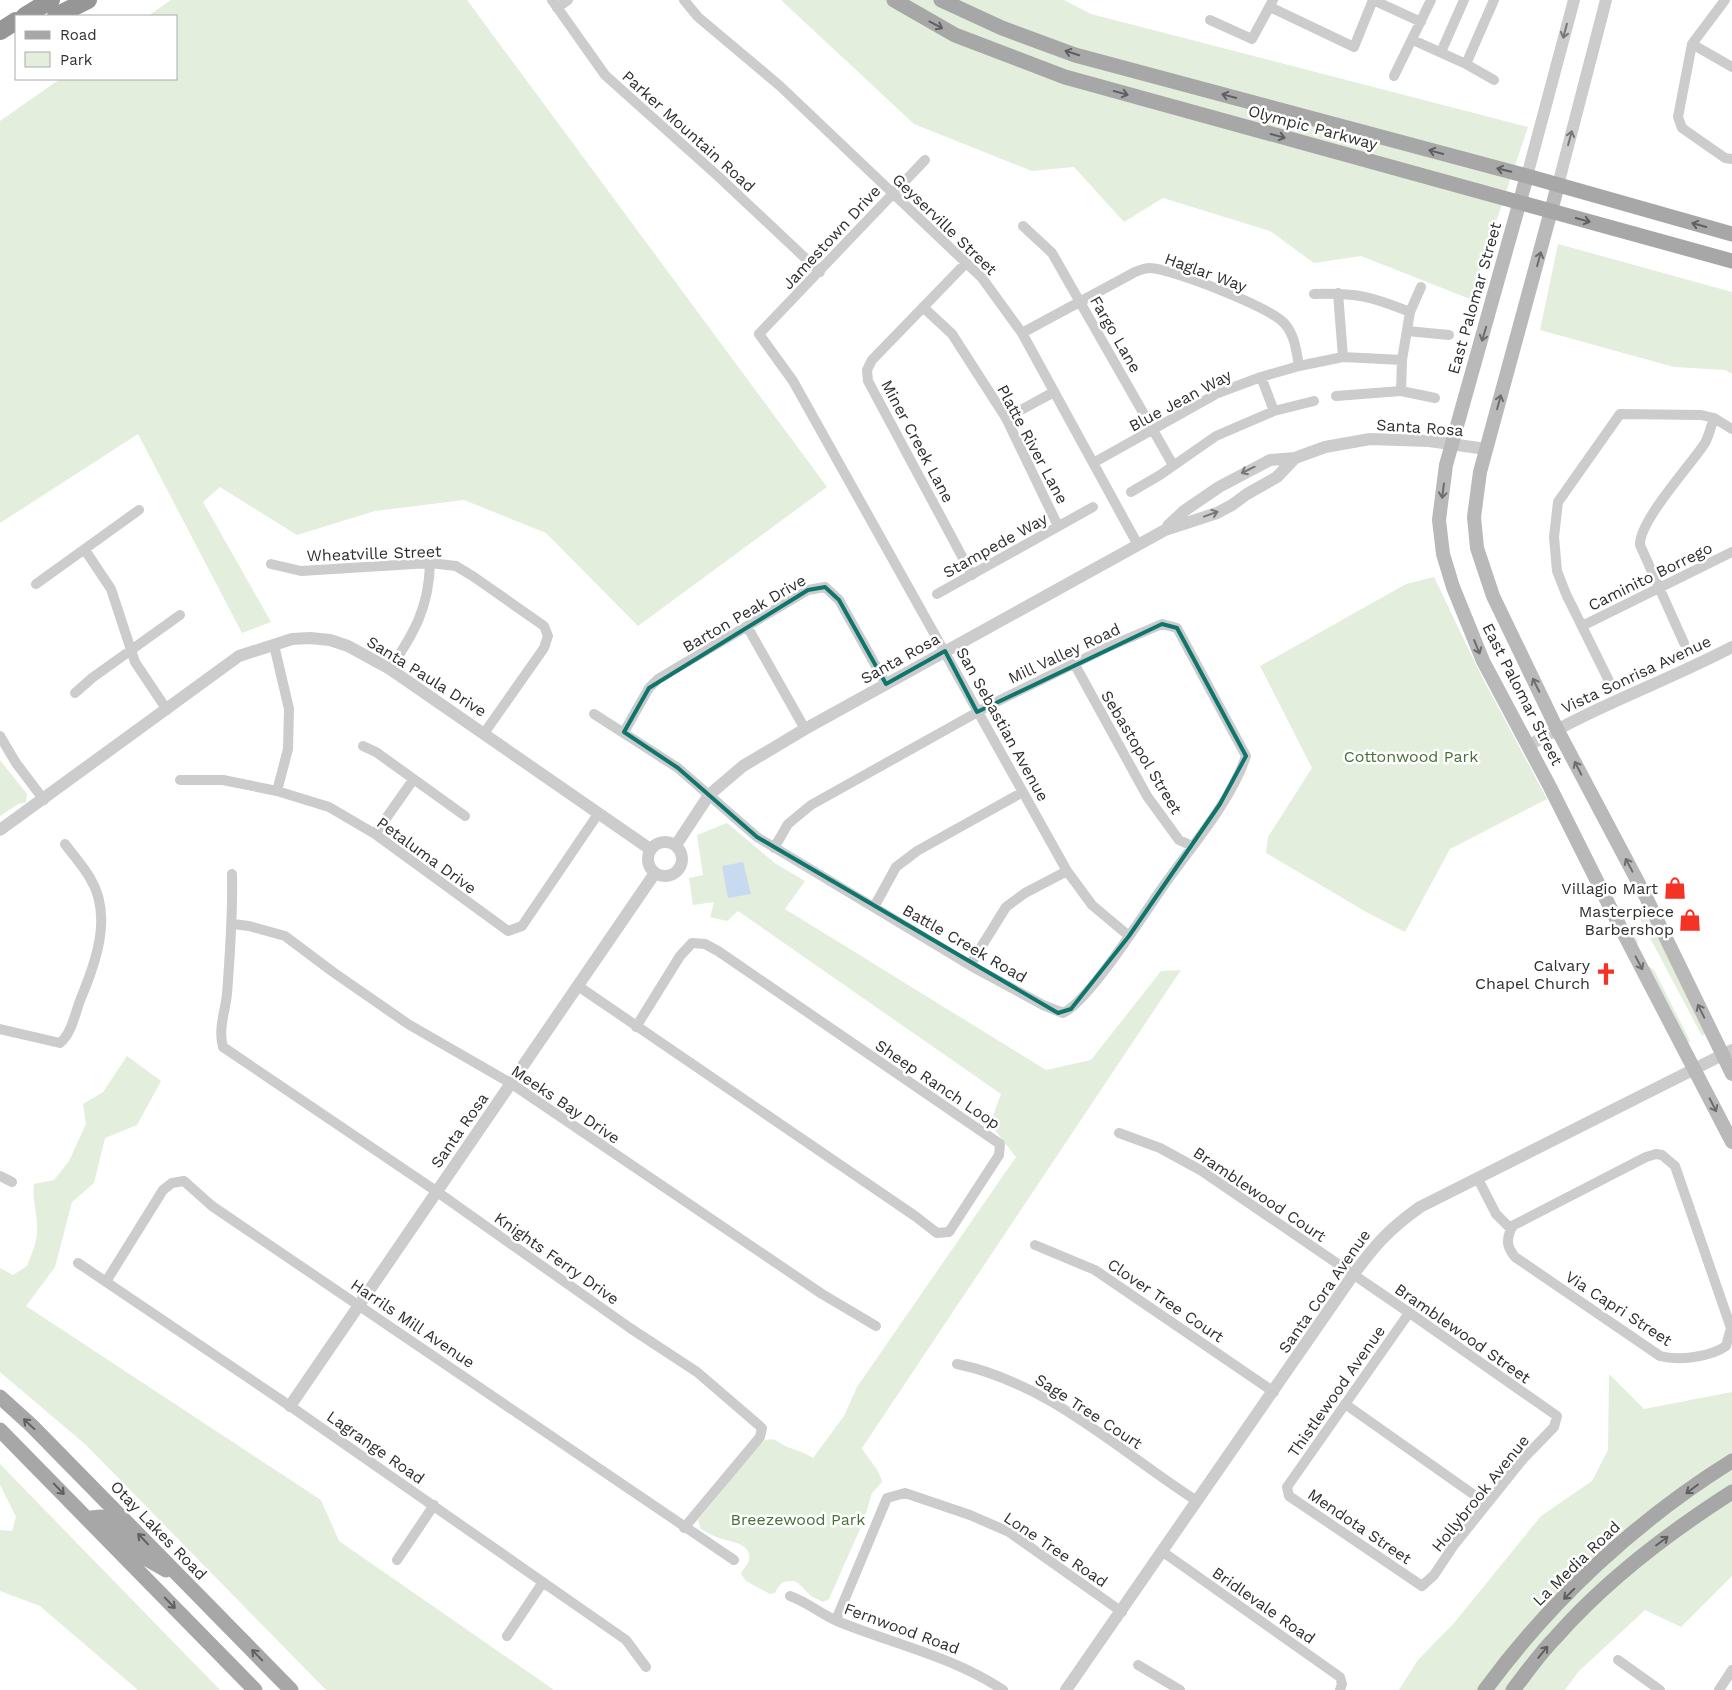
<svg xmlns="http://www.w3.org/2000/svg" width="1732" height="1690" viewBox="0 0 1732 1690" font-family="'Work Sans',sans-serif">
<rect width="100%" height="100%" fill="#fff"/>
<path fill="#e3eedc" d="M 171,0 L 467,0 L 827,487 L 638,626 L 546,533 L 464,500 L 375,511 L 297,535 L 220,487 L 203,502 L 271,622 L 242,633 L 138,434 L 0,523 L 0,121 L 60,79 L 176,79 L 176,16 L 148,16 Z
M 781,0 L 1064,0 L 1091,14 L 1528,127 L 1470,299 L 1361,256 L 1314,263 L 1270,231 L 1163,198 L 1124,222 L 1074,167 L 1032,171 L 914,124 Z
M 1558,244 L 1732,292 L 1732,374 L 1725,370 L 1674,367 L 1540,330 Z
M 1434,577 L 1481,675 L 1547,799 L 1450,849 L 1405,932 L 1368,913 L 1266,853 L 1268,837 L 1312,768 L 1260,666 L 1406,584 Z
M 0,760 L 27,794 L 26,802 L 18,804 L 0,816 Z
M 727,823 L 776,864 L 805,881 L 785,909 L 1046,1070 L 1091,1060 L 1161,971 L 1181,970 L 862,1448 C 868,1459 880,1470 882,1482 L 872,1493 L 864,1520 L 829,1599 L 823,1602 L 811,1596 L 797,1582 C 785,1579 780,1582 775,1593 L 770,1594 L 746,1581 L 741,1574 C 743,1568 748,1565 749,1560 C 752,1543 730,1542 719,1538 C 713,1536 707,1532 701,1529 L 698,1520 L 760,1443 C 775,1434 777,1444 790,1448 C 799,1451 805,1453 813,1458 L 844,1416 L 857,1387 L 1016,1157 L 990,1124 L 1001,1094 L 738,911 L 727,921 L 710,917 L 714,902 L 693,905 L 689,878 L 703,875 L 697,835 Z
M 1646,916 L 1648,921 L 1650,920 L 1705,1034 L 1702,1036 L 1640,919 Z
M 1628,936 L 1636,938 L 1638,942 L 1636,947 L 1644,963 L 1654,970 L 1690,1041 L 1688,1043 Z
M 127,1056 L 161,1081 L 137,1125 L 105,1138 L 94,1183 L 72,1202 L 55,1267 L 26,1306 L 321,1500 L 339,1541 L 554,1690 L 326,1690 L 86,1445 L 0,1372 L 0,1268 L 13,1275 L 27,1266 C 31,1255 37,1243 37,1231 C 38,1215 32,1201 34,1184 L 54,1180 L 69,1161 L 86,1124 L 83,1104 L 103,1092 Z
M 1609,1374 L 1644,1409 L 1732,1392 L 1732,1576 L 1681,1627 L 1645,1610 L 1578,1672 L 1565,1690 L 1399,1690 L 1418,1660 L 1454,1623 L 1541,1516 L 1592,1481 L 1608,1450 Z
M 0,1464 L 220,1690 L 138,1690 L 40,1606 L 0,1591 L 0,1530 L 12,1531 L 16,1517 L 0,1485 Z"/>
<path fill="#c7daef" d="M 743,862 L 751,894 L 728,898 L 722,866 Z"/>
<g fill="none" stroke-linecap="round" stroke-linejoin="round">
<path stroke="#ccc" stroke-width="10" d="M 552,0 L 605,75 L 719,177 L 820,272
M 684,0 L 698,17 L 780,86 L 982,278 L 1022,333 L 1138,545
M 1373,0 L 1421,22
M 1725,0 L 1692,44 L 1678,117 L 1682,128 L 1725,158 L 1732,159
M 1270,7 L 1354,47 L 1373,0
M 557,8 L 568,0
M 1210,20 L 1252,39 L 1273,0
M 1413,40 L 1466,64 L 1494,80
M 1692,44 L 1732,67
M 1441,52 L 1464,0
M 1466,64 L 1494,0
M 1394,76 L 1431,0
M 925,160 L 759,334 L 793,381 L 1067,871 L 1092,905 L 1129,936
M 1023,226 L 1052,253 L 1173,465
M 966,263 L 872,360 L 867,370 L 868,381 L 972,575
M 1338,293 L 1343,357
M 1314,294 C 1358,293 1370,296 1410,312
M 923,307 L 952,334 L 1006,418 L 1058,526
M 1407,331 L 1449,335
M 1022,333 L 1135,272 C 1140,270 1145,268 1150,268 C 1173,269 1269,307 1284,323 C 1295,335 1296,350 1299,366
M 1261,377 L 1274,411
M 1401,391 L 1402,360 L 1410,312 L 1421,287
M 1336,396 L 1401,391 L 1435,398
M 1006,418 L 1054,392
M 1093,463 L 1218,393 L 1261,377 L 1299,366 L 1343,357 L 1402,360
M 1131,492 L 1160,475 L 1216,436 L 1274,411 L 1314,401
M 85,550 L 111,589 L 135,662 L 167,710
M 271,564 L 301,571 L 430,563 L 456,566 L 474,577 L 544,626 L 548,636 L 544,648 L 485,732
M 36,584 L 139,510
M 937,594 L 1093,507
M 1582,626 L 1732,552
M 748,628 L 805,729
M 1684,643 L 1640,545 C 1639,521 1690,466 1705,443 C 1709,436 1711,426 1714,418
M 274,645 L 289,709 L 288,749 L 277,791
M 1075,665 L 1147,796 L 1179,840 L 1192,846
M 390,669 C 414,633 429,608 430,563
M 1610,683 L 1566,594 L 1557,571 L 1554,537 L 1558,502 L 1620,414 L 1701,415 L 1714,418 L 1732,429
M 75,693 L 92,678 L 180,615
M 594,714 L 678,768 L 757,837 L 973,967 L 1043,1005 L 1063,1013 C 1089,1001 1141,918 1160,891 C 1188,850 1230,804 1246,756 L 1177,628 L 1162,624 L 1108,647 L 992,704 L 811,805 L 788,824 L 774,848
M 624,732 L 649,688 L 658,679 L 808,590 L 825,587 L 839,600 L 886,684
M 0,736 L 16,763 L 44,800
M 363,746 L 376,752 L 465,816
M 180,780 L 223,780 L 277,791 L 329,807 L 375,834 L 508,931 L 522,926 L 598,814
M 375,834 L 413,780
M 232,874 C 233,915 230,954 227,994 C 225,1012 218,1030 223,1047 L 436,1191 L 630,1328 L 697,1372 L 762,1428 L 760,1437 L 684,1528
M 874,907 L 896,867 L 917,851 L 1023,792
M 233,924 L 249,926 L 285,936 L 333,972 L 408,1024 L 512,1084 L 822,1294 L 876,1326
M 970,965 L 1006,907 L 1025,893 L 1067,871
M 578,986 L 915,1216 L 937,1233 L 949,1232 L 999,1155 L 1000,1144 L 718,951 L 705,944 L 692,943 L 680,956 L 636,1027
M 0,1029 L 60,1043 C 72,1033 75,1013 81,998 C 96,962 113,915 90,878 C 83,866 73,855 65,844
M 1119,1133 L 1160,1148 L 1202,1171 L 1417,1318 L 1557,1416 L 1554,1427 L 1523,1459 L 1454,1545 L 1434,1575 L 1422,1586 L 1289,1496 L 1287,1487 L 1409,1313
M 0,1176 L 12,1182
M 1478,1179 L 1496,1214 L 1511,1229 L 1514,1225 L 1646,1157 L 1656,1154 L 1662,1155 L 1675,1166 L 1731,1328 L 1726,1346 C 1711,1357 1678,1361 1660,1356 L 1515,1257 C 1507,1247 1506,1241 1511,1229
M 1035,1245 L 1095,1270 L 1274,1392
M 78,1263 L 290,1406 L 626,1640 L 646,1667
M 107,1280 L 163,1190 L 172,1183 L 184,1181 L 212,1206 L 734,1560
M 957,1364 C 1049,1383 1119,1451 1197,1501
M 1345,1404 L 1487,1504
M 1163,1552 L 1340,1677 L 1342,1684 L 1340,1690
M 397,1560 L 434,1505
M 790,1596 C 807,1602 821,1614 837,1621 C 893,1644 952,1656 1003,1690
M 836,1620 L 887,1498 L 905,1493 L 970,1515 L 1009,1532 L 1122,1612
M 507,1636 L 543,1582
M 1618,1660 L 1660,1690
M 1138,1665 L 1180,1690
M 1719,1690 L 1732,1670"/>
<path stroke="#ccc" stroke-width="12" d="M 1527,176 L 1574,0
M 1558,185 L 1606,0
M 1168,526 L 1184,511 L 1219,487 L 1270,460 L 1295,458 L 1325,447 L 1370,439 L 1429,441 L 1486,449
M 1528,746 C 1593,707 1665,682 1732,647
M 0,830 L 239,656 L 292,639 L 310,638 L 330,640 L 348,646 L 390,669 L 650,849
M648 859a17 17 0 1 1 34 0a17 17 0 1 1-34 0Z
M 676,845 L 709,795 L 743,766 L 805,729 L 1165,530 L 1217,513 L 1232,505 L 1247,494 L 1277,477 L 1295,458
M 290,1406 L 655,873
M 1066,1690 L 1353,1275 C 1375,1245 1389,1229 1420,1207 L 1732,1050"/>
<path stroke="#b9b9b9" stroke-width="14" d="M 1527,176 L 1446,465 L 1439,520 L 1443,554 L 1453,587 L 1483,661 L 1550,787 L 1613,913 L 1732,1142
M 1558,185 L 1480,472 L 1474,517 L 1477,548 L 1493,596 L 1557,729 L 1646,897 L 1732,1074"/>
<path stroke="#a7a7a7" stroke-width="15" d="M 894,0 L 955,35 L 1065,77 L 1732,261
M 941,0 L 1002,28 L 1075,55 L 1527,176 L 1732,234
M 0,1397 L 31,1425 L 291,1690
M 0,1430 L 255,1690
M 91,1518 L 101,1517 L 140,1555 L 166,1570
M 1485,1690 C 1551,1600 1637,1520 1732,1461
M 1513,1690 C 1527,1672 1540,1653 1556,1637 C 1606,1580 1668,1533 1732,1492"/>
<path stroke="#969696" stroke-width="18" d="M 25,16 L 51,0
M 56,16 L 88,0
M 0,31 L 16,21"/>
</g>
<defs><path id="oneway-shaft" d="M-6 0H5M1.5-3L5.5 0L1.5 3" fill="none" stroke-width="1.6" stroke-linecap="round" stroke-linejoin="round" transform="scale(1.25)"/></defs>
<g stroke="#5f5f5f">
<use href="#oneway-shaft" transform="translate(936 25) rotate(28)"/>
<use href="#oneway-shaft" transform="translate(1072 53) rotate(-162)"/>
<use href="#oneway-shaft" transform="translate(1121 93) rotate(15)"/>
<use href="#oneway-shaft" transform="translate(1229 96) rotate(-165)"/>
<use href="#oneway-shaft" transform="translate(1278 136) rotate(15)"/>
<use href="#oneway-shaft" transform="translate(1436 152) rotate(-165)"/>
<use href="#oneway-shaft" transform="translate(1504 170) rotate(-166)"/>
<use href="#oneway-shaft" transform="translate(1583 220) rotate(15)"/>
<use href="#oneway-shaft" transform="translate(1699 225) rotate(-164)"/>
<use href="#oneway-shaft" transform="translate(29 1424) rotate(-137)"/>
<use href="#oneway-shaft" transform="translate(59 1489) rotate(46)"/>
<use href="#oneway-shaft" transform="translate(1692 1489) rotate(143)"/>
<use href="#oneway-shaft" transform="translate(143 1539) rotate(-134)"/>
<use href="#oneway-shaft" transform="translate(1662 1541) rotate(-37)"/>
<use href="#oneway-shaft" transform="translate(1569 1594) rotate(135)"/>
<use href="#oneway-shaft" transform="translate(170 1603) rotate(46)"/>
<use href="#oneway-shaft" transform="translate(1543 1652) rotate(-51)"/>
<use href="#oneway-shaft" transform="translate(257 1655) rotate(-134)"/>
</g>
<g stroke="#767676">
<use href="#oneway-shaft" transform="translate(1565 31) rotate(105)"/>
<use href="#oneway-shaft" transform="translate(1570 138) rotate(-75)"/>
<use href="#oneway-shaft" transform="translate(1248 470) rotate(154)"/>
<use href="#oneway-shaft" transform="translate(1211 514) rotate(-20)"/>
</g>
<g stroke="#6d6d6d">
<use href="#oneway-shaft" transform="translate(1539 259) rotate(-75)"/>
<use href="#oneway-shaft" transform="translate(1484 334) rotate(107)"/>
<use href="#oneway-shaft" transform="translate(1499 402) rotate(-75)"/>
<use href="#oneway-shaft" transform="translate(1443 491) rotate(97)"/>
<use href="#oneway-shaft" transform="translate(1477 647) rotate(68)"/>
<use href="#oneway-shaft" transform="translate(1536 685) rotate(-116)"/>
<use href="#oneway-shaft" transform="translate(1578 768) rotate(-117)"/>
<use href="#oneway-shaft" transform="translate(1629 865) rotate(-118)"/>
<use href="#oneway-shaft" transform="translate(1639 963) rotate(62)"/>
<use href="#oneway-shaft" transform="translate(1701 1011) rotate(-116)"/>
<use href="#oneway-shaft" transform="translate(1713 1105) rotate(63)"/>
</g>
<path fill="none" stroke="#0f766e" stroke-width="4" stroke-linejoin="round" d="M 825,587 L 839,600 L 886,684 L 945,651 L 977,712 L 1162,624 L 1177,628 L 1246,756 L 1220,804 L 1129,936 L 1071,1009 L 1058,1013 L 757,837 L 678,768 L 624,732 L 649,688 L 808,590 Z"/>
<defs>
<symbol id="shop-bare" viewBox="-9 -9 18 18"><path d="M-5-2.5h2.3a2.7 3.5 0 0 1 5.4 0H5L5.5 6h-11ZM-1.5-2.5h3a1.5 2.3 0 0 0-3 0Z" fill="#f43324" stroke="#fff" stroke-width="2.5" paint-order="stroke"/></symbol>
<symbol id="church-bare" viewBox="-9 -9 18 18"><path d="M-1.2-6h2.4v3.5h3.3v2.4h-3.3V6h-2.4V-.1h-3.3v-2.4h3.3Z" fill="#f43324" stroke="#fff" stroke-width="2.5" paint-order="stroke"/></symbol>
</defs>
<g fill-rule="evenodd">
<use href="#shop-bare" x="1659" y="872" width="32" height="32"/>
<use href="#shop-bare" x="1674" y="904" width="32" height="32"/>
<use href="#church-bare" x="1590" y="958" width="32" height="32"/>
</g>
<g text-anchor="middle" stroke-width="5" stroke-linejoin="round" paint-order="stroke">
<g font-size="16" fill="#2f2f2f" stroke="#fff">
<text transform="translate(1313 127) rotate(15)" y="6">Olympic Parkway</text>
<text transform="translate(689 131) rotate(42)" y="6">Parker Mountain Road</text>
<text transform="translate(945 224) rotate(44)" y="6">Geyserville Street</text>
<text transform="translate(831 237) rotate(-47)" y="6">Jamestown Drive</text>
<text transform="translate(1206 272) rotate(20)" y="6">Haglar Way</text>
<text transform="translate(1474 298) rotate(-74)" y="6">East Palomar Street</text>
<text transform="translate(1116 334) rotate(60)" y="6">Fargo Lane</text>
<text transform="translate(1180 400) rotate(-28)" y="6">Blue Jean Way</text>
<text transform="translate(1420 427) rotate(4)" y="6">Santa Rosa</text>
<text transform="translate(918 441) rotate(62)" y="6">Miner Creek Lane</text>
<text transform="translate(1033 444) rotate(62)" y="6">Platte River Lane</text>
<text transform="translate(995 545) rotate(-29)" y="6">Stampede Way</text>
<text transform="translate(374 553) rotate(-2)" y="6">Wheatville Street</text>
<text transform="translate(1650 576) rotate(-26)" y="6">Caminito Borrego</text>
<text transform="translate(744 613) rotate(-30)" y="6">Barton Peak Drive</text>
<text transform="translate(1064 653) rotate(-25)" y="6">Mill Valley Road</text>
<text transform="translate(900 658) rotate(-29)" y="6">Santa Rosa</text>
<text transform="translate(1636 674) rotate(-25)" y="6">Vista Sonrisa Avenue</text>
<text transform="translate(427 676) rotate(32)" y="6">Santa Paula Drive</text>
<text transform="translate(1523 694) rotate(63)" y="6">East Palomar Street</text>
<text transform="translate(1003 724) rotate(61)" y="6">San Sebastian Avenue</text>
<text transform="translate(1142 752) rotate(59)" y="6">Sebastopol Street</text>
<text transform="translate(427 855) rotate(36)" y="6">Petaluma Drive</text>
<text transform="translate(965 943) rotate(30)" y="6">Battle Creek Road</text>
<text transform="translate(938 1084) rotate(34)" y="6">Sheep Ranch Loop</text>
<text transform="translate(566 1104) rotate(34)" y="6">Meeks Bay Drive</text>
<text transform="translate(459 1130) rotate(-55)" y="6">Santa Rosa</text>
<text transform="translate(1260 1194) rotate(34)" y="6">Bramblewood Court</text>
<text transform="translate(557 1258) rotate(35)" y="6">Knights Ferry Drive</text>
<text transform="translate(1324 1291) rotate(-55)" y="6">Santa Cora Avenue</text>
<text transform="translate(1166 1300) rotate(34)" y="6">Clover Tree Court</text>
<text transform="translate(1619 1308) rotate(33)" y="6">Via Capri Street</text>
<text transform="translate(413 1323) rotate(34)" y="6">Harrils Mill Avenue</text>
<text transform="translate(1463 1333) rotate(35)" y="6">Bramblewood Street</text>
<text transform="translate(1336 1391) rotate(-55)" y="6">Thistlewood Avenue</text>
<text transform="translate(1089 1411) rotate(33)" y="6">Sage Tree Court</text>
<text transform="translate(376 1447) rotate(35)" y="6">Lagrange Road</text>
<text transform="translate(1480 1493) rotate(-51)" y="6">Hollybrook Avenue</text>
<text transform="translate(1360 1526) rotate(34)" y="6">Mendota Street</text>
<text transform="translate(159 1530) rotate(46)" y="6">Otay Lakes Road</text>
<text transform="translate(1056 1549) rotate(34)" y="6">Lone Tree Road</text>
<text transform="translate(1576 1563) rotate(-44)" y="6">La Media Road</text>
<text transform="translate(1264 1605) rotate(35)" y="6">Bridlevale Road</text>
<text transform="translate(902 1628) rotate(20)" y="6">Fernwood Road</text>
</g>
<g font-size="16" fill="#4a6f39" stroke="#fff">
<text x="1411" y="762">Cottonwood Park</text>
<text x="798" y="1525">Breezewood Park</text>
</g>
<g font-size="16" fill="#2f2f2f" stroke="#fff" text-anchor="end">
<text x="1658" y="894">Villagio Mart</text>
<text x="1674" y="917">Masterpiece<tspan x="1674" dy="18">Barbershop</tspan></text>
<text x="1590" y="971">Calvary<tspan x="1590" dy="18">Chapel Church</tspan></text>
</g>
</g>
<rect x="15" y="15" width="162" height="65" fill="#ffffff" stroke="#acacac"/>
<rect x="25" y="31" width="25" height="8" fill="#a7a7a7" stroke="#acacac"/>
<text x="60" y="40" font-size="15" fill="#2f2f2f">Road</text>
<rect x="25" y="52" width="25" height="15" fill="#e3eedc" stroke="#acacac"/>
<text x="60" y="65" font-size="15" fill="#2f2f2f">Park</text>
</svg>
